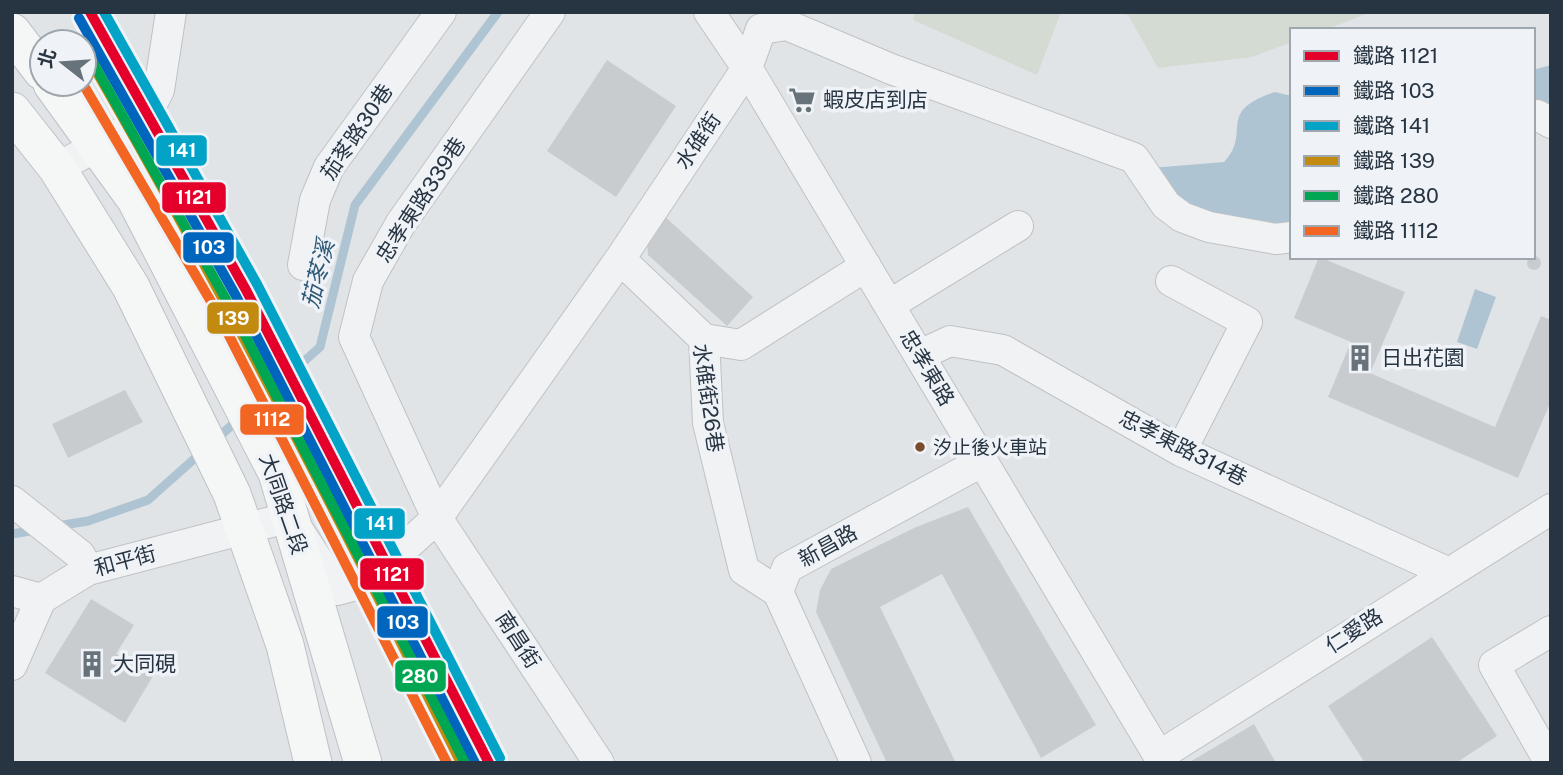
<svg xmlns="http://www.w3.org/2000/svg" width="1563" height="775" viewBox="0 0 1563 775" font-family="'Public Sans','Noto Sans TC',sans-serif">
<rect width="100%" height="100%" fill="#e1e4e7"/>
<path fill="#d3dbd2" d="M 915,12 L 1061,12 L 1037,75 L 913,20 Z
M 1114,12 L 1371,12 L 1325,30 L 1292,30 L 1292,42 L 1252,57 L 1158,68 L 1128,15 Z"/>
<path fill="#afc4d3" d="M 1551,65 L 1551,112 L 1533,108 L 1533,70 Z
M 1275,92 L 1292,96 L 1292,229 L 1189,210 L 1151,168 L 1224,162 C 1253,132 1214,112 1275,92 Z
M 1475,289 L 1496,297 L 1477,349 L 1457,342 Z"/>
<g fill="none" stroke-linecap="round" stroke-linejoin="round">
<path stroke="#afc4d3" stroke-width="9" d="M 252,408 L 320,347 L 355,205 L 498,12
M 215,440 L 239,419
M 57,526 L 88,521 L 148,500 L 202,452
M 12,534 L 36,530"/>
</g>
<path fill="#c9cccf" d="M 607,60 L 676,106 L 616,197 L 547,151 Z
M 661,213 L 753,297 L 727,326 L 648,255 L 647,239 Z
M1527 263a7 7 0 1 1 14 0a7 7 0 1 1-14 0Z
M 1319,257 L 1405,292 L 1370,373 L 1495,427 L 1541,316 L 1551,320 L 1551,401 L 1518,478 L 1328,397 L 1351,342 L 1294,318 Z
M 125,390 L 143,422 L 68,458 L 52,424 Z
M 968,507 L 1096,725 L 1041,758 L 942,574 L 880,607 L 956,763 L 887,763 L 816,612 L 820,590 L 831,569 L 916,527 Z
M 91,599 L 134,625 L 116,654 L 153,676 L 125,723 L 45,673 Z
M 1432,637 L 1497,736 L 1456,763 L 1365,763 L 1328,706 Z
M 1254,724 L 1276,763 L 1188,763 Z"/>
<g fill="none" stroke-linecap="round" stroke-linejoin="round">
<defs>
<path id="minor" d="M 550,12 L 401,223 L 368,281 L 354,337 L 437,518 L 599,763
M 709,12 L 747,68 L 1163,763
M 1533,117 L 1537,115 L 1551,123
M 57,168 L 143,121 L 159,90 L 171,12
M 620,259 L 704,339 L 708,423 L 744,570 L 778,592
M 303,265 L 315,200 L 329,167 L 441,12
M 1171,281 L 1247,322 L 1181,451
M 889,305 L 1018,226
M 704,339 L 741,345 L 866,266
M 920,355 L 950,341 L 1003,350 L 1181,451 L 1447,572
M 12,501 L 80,555 L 88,570
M 12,591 L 41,599
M 12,665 L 41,599 L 88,570 L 290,517 L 337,590 L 367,582 L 437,518 L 620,259 L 747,68 L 761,29 L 787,25 L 891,69 L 1134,158 L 1166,205 L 1182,217 L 1209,227 L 1276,239 L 1292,237
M 1159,756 L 1551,509
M 856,763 L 778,592 L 787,568 L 983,461
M 1550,763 L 1494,665 L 1551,631"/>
<path id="major" d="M 12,32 L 42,71
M 52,84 L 136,200 L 277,473 L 363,763
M 12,111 L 57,168 L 131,287 L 232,494 L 285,645 L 313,763"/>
</defs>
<use href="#minor" stroke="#bfc2c5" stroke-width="32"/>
<use href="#major" stroke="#bec1c5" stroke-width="39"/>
<use href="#minor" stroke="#f1f2f3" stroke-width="30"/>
<use href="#major" stroke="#f5f6f6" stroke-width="37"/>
<defs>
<path id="rail-1" d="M 90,12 L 246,290 L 489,763"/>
<path id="rail-2" d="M 79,18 L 236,296 L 475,763"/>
<path id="rail-3" d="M 104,12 L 257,284 L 500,758"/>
<path id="rail-4" d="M 84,50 C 219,283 341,522 461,763"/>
<path id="rail-5" d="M 84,47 L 232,310 L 465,763"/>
<path id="rail-6" d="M 83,84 L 216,310 L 447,763"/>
</defs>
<use href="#rail-1" stroke="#eff3f7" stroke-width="16"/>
<use href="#rail-2" stroke="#eff3f7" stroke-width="16"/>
<use href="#rail-3" stroke="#eff3f7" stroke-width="16"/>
<use href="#rail-4" stroke="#eff3f7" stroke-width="16"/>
<use href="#rail-5" stroke="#eff3f7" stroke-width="16"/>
<use href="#rail-6" stroke="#eff3f7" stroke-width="16"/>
<use href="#rail-1" stroke="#e4002b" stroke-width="10"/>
<use href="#rail-2" stroke="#0065bd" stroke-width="10"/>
<use href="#rail-3" stroke="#02a3c7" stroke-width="10"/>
<use href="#rail-4" stroke="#c38a10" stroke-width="10"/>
<use href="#rail-5" stroke="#00a651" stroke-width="10"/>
<use href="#rail-6" stroke="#f26522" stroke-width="10"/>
</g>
<defs>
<symbol id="supermarket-bare" viewBox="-9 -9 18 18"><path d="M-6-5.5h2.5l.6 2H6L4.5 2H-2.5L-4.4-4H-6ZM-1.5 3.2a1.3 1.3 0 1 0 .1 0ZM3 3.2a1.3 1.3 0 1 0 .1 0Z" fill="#68727b" stroke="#eff3f7" stroke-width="2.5" paint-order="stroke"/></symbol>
<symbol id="building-bare" viewBox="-9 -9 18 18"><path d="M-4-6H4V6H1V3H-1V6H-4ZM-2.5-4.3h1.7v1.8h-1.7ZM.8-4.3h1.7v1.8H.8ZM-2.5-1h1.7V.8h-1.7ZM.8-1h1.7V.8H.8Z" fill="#68727b" stroke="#eff3f7" stroke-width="2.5" paint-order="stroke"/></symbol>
</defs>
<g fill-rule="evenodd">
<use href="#supermarket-bare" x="783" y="81" width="38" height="38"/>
<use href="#building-bare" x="1341" y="339" width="38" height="38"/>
<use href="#building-bare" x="73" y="645" width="38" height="38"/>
</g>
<circle fill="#7a4b2a" stroke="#eff3f7" stroke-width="2.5" cx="920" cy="447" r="6"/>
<g text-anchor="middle" stroke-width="7" stroke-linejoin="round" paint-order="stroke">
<g font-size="19" fill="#273441" stroke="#eff3f7" text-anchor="start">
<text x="933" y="454">汐止後火車站</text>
</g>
<g font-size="21" fill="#273441" stroke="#eff3f7" text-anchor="start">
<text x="823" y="107">蝦皮店到店</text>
<text x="1381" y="365">日出花園</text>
<text x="113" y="671">大同硯</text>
</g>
<g font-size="21" fill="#273441" stroke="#eff3f7">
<text transform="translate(357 132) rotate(-56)" y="7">茄苳路30巷</text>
<text transform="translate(698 141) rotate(-56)" y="7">水碓街</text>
<text transform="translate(421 200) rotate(-57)" y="7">忠孝東路339巷</text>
<text transform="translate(927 368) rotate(59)" y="7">忠孝東路</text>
<text transform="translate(708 398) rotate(82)" y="7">水碓街26巷</text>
<text transform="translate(1183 448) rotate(27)" y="7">忠孝東路314巷</text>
<text transform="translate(283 504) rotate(71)" y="7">大同路二段</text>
<text transform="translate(828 546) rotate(-29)" y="7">新昌路</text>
<text transform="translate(125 561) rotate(-15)" y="7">和平街</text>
<text transform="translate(1354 631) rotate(-33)" y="7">仁愛路</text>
<text transform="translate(518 640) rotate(57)" y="7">南昌街</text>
</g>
<g font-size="23" font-style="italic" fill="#2f5877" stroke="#eff3f7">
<text transform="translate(318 274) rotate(-76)" y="8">茄苳溪</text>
</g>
</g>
<g stroke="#eff3f7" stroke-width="2.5">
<rect x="155" y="134" width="53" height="33" rx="7" fill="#02a3c7"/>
<rect x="161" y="181" width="66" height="33" rx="7" fill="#e4002b"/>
<rect x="182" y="231" width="53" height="33" rx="7" fill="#0065bd"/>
<rect x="206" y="301" width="54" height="34" rx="7" fill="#c38a10"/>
<rect x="239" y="403" width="66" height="33" rx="7" fill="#f26522"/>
<rect x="353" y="507" width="53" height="33" rx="7" fill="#02a3c7"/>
<rect x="359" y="557" width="66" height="34" rx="7" fill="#e4002b"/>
<rect x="376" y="605" width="53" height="34" rx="7" fill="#0065bd"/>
<rect x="394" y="659" width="53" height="34" rx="7" fill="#00a651"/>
</g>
<g font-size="19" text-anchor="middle" font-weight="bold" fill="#fff">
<text x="182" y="157">141</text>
<text x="194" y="204">1121</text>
<text x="209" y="254">103</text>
<text x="233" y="325">139</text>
<text x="272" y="426">1112</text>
<text x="380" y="530">141</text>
<text x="392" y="581">1121</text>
<text x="403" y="629">103</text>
<text x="420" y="683">280</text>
</g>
<rect width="1563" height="775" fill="none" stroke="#273441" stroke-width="28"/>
<rect x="1290" y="28" width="245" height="231" fill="#eff3f7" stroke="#9fa7ae" stroke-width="2"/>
<rect x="1304" y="51" width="35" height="10" fill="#e4002b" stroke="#9fa7ae" stroke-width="2"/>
<text x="1353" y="63" font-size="21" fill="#273441">鐵路 1121</text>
<rect x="1304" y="86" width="35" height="10" fill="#0065bd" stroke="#9fa7ae" stroke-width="2"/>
<text x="1353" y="98" font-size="21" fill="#273441">鐵路 103</text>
<rect x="1304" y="121" width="35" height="10" fill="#02a3c7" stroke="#9fa7ae" stroke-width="2"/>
<text x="1353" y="133" font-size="21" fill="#273441">鐵路 141</text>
<rect x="1304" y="156" width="35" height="10" fill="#c38a10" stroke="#9fa7ae" stroke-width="2"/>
<text x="1353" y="168" font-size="21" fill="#273441">鐵路 139</text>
<rect x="1304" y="191" width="35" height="10" fill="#00a651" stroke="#9fa7ae" stroke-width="2"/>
<text x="1353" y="203" font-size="21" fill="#273441">鐵路 280</text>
<rect x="1304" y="226" width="35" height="10" fill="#f26522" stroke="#9fa7ae" stroke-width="2"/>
<text x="1353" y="238" font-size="21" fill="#273441">鐵路 1112</text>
<g transform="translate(63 63) rotate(287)"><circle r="33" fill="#eff3f7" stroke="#9fa7ae" stroke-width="2"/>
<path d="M0-5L12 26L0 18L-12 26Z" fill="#68727b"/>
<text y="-10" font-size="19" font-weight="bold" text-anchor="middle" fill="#273441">北</text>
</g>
</svg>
